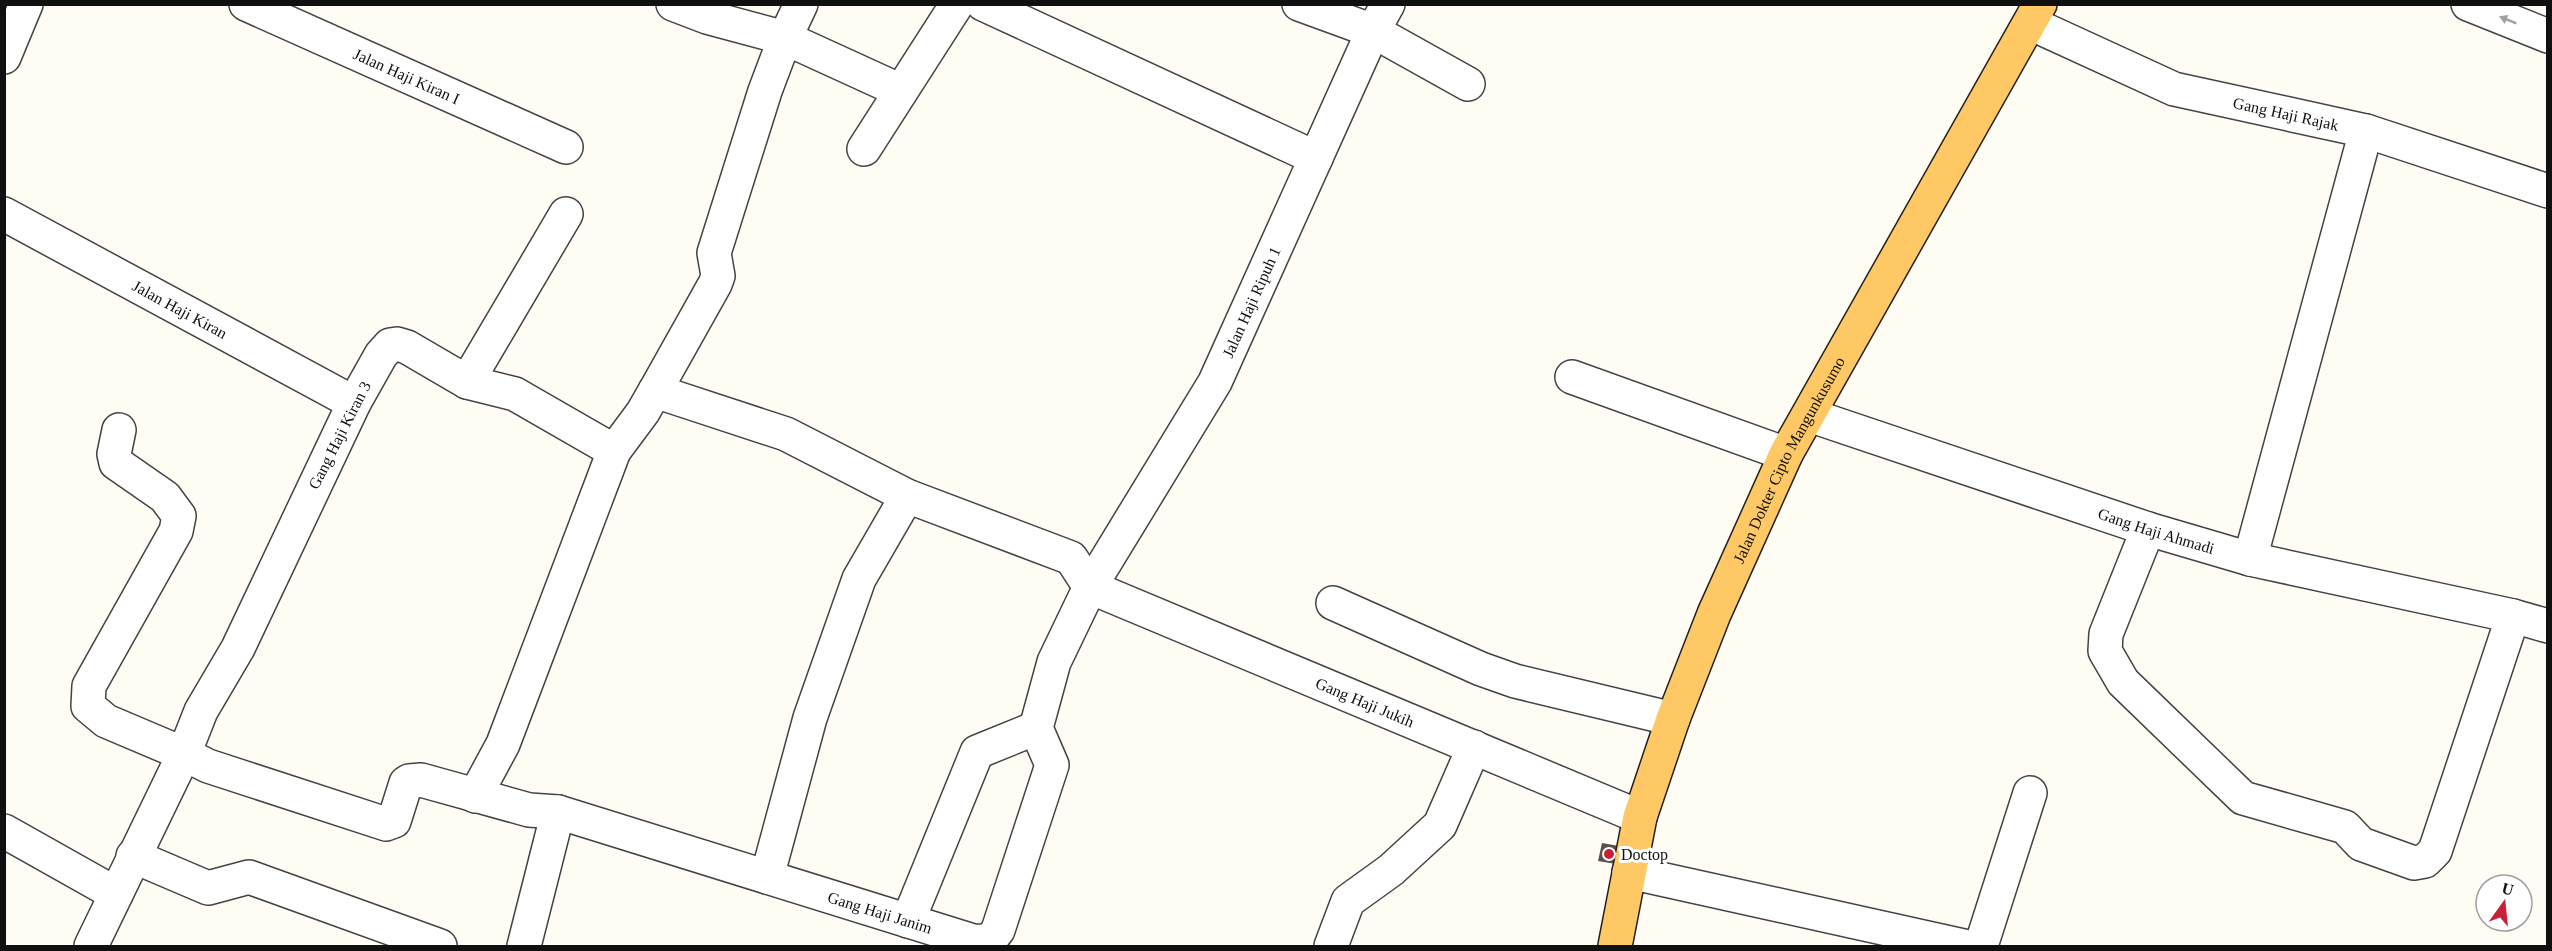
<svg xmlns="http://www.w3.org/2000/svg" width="2552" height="951" viewBox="0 0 2552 951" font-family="Georgia,serif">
<rect width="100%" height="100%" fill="#fffcf4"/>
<path fill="#5a504c" d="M 1602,843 L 1619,846 L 1616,864 L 1598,861 Z"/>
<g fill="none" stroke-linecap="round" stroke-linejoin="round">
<defs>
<g id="minor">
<path id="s1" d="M 246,4 L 566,147"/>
<path d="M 673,4 L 707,17 L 785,38 L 801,4"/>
<path d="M 983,4 L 1316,158"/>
<path d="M 1299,4 L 1373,31 L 1468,84"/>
<path d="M 2468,4 L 2548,36"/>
<path id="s2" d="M 2030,23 L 2174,89 L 2366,131 L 2548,191"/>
<path d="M 4,57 L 26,4"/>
<path d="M 864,149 L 957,4"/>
<path id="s3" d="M 4,214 L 354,403"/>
<path d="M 1572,377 L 1786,454"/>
<path d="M 467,382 L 566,214"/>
<path d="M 655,391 L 715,284 L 718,276 L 714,253 L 765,91 L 785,38 L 901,91"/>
<path id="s4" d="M 1809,415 L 2148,529 L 2250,559 L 2513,616 L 2548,626"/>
<path id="s5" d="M 614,451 L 515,394 L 467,382 L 407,347 L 397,344 L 390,345 L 381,355 L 354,403 L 238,648 L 201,711 L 184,754 L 208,766 L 386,824 L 394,821 L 406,783 L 409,781 L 421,780 L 529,810 L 558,812 L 973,941 C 985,942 991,941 998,930 L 1052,765 L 1036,728 L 1054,662 L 1090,587 L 1215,382 L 1373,31 L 1388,4"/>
<path d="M 2148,529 L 2106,634 L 2105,651 L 2123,682 L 2243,798 L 2345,827 L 2361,844 L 2414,863 L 2425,861 L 2435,851 L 2513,616"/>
<path d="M 2250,559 L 2366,131"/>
<path id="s6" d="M 1090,587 L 1640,817"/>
<path d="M 1333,603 L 1481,669 L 1515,681 L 1673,719"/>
<path d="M 475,796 L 503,744 L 614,451 L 643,412 L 655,391 L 786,434 L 907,496 L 1071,558 L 1090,587"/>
<path d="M 4,831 L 116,894"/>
<path d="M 133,856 L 208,888 L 249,877 L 440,946"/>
<path d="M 1629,872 L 1964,946"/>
<path d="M 767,877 L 810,718 L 859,579 L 907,496"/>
<path d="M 908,921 L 977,752 L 1036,728"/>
<path d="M 91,946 L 184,754 L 106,721 L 88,706 L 89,686 L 176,531 L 179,516 L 165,497 L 116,463 L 114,454 L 119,430"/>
<path d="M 524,946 L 558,812"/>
<path d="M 1331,946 L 1348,901 L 1391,870 L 1440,825 L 1474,747"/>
<path d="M 1981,946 L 2030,793"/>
</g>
<g id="major">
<path id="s7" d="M 1615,946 L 1640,817 L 1673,719 L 1714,614 L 1786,454 L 2040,4"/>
</g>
</defs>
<use href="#minor" stroke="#434343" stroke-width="36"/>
<use href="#major" stroke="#212121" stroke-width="36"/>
<use href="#minor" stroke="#fff" stroke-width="33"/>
<use href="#major" stroke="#fec865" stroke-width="33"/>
</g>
<defs><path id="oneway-solid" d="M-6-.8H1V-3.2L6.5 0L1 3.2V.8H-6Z" transform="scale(1.5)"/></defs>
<use fill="#9f9f9f" href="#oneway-solid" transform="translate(2508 20) rotate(-158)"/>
<circle fill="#c9203a" stroke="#fff" stroke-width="2" cx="1609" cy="854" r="6"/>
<g text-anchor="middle" stroke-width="6" stroke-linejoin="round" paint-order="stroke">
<g font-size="16" fill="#101010" stroke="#fff">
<text dy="6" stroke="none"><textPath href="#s1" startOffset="176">Jalan Haji Kiran I</textPath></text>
<text dy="6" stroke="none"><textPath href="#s2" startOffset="273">Gang Haji Rajak</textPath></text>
<text dy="6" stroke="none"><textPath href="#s5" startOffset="2286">Jalan Haji Ripuh 1</textPath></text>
<text dy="6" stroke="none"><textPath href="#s3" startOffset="200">Jalan Haji Kiran</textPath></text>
<text transform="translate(339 435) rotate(-63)" y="6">Gang Haji Kiran 3</text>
<text dy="6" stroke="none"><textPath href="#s7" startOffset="519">Jalan Dokter Cipto Mangunkusumo</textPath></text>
<text dy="6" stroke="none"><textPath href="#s4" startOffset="366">Gang Haji Ahmadi</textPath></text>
<text dy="6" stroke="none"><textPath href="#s6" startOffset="298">Gang Haji Jukih</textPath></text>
<text dy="6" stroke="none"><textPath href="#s5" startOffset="1466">Gang Haji Janim</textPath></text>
</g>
<g font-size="16" fill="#101010" stroke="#fff" text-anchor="start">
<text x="1621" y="860">Doctop</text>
</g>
</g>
<rect width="2552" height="951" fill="none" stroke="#101010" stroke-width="12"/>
<g transform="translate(2504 903) rotate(15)"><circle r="28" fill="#ffffff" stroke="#9f9f9f" stroke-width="1.5"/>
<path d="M0-4.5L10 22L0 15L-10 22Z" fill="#c9203a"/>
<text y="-9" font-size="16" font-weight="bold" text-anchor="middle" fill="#101010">U</text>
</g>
</svg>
